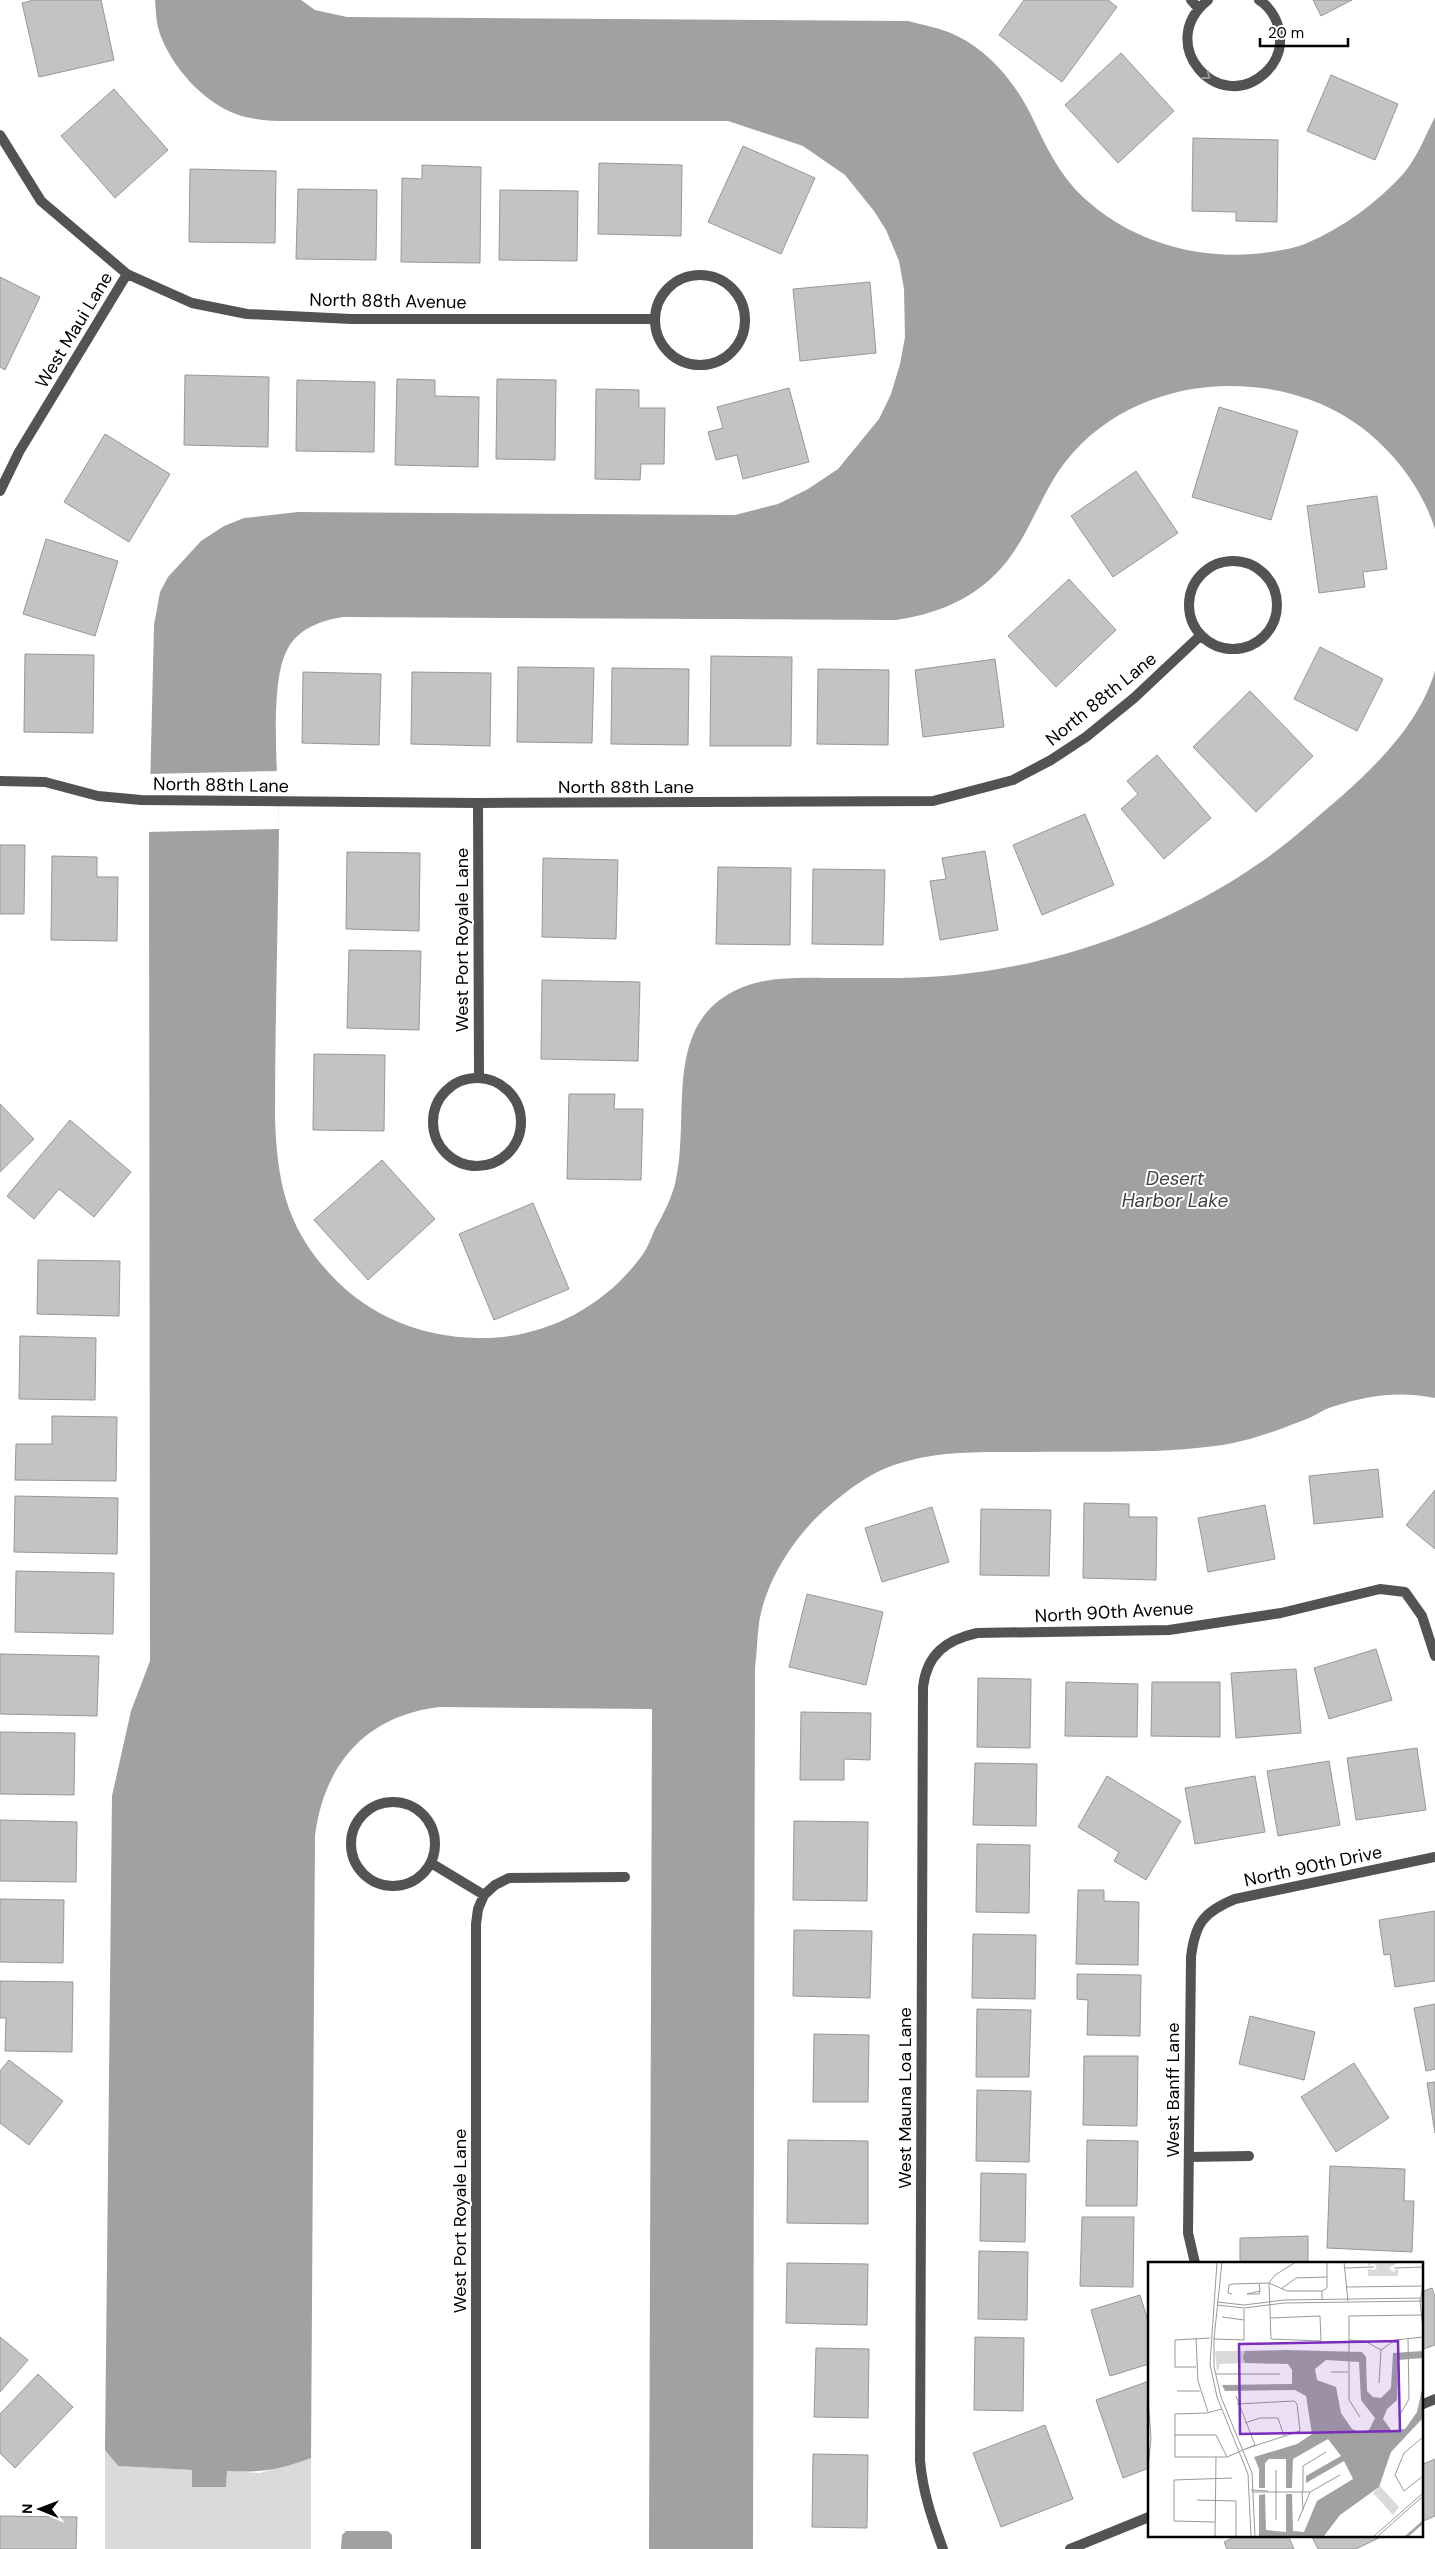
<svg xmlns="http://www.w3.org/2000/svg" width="1435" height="2549" viewBox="0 0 1435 2549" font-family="'DM Sans',sans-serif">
<rect width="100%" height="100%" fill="#fff"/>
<path fill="#dadada" d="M 105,2450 L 118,2466 L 192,2470 L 192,2487 L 226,2487 L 227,2471 L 260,2473 L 311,2458 L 311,2549 L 105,2549 Z"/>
<path fill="#a1a1a1" d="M 155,0 L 301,0 L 315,10 L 347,17 L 908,21 C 923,25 941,28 955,35 C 990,51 1017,85 1033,119 C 1046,147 1061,177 1084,198 C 1134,244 1204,262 1270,252 C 1282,250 1296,248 1307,243 C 1344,227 1377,203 1404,173 C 1418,156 1425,136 1435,117 L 1435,529 C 1418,475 1373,426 1321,404 C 1236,368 1126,385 1066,461 C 1044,489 1033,524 1013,553 C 985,594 944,613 896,620 L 343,617 C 322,620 297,629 287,650 C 268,686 279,786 279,830 C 278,926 275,1022 275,1117 C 277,1181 286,1227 331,1275 C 369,1316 421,1337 477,1338 C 543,1340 608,1306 645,1251 C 649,1244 652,1236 655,1229 C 663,1215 671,1199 675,1184 C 692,1116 659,1021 743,987 C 773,975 809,978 840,978 C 879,978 917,979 955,975 C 1063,964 1172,924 1261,862 C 1290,842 1316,818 1343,795 C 1381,761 1420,721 1435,671 L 1435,1398 C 1399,1391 1370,1395 1335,1406 C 1326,1408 1318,1414 1309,1418 C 1279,1430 1247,1442 1215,1446 C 1153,1454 1090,1451 1028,1452 C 984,1452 936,1450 894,1465 C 870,1473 848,1490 829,1506 C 796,1534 766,1579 759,1623 C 757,1638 757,1653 755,1668 L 753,2549 L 649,2549 L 652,1709 L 439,1707 C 366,1716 324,1764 315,1836 L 311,2458 C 278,2470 262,2473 227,2471 L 226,2487 L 192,2487 L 192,2470 L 118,2466 L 105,2450 L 112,1796 L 131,1711 L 150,1661 L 149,832 L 154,625 L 160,592 L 168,577 L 201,541 L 224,526 L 244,518 L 298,512 L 735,515 L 778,504 L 808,489 L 838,469 L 879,419 L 891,394 L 900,364 L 905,337 L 904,289 L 899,261 L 886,230 L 874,211 L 845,175 L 803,146 L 728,121 L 289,121 C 271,121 252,120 236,114 C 203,102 172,67 160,34 C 156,23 156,12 155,0 Z
M 346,2531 L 388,2531 L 392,2535 L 392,2549 L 341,2549 L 342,2535 Z"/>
<path fill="#fff" d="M 278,771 L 279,829 L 146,832 L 148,774 Z"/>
<path fill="#c3c3c3" stroke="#979797" d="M 34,0 L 101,0 L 114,60 L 39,77 L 22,3 Z
M 1024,0 L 1108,0 L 1117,7 L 1062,82 L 999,35 Z
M 1313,0 L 1352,0 L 1321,16 Z
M 1121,53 L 1174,111 L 1118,163 L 1065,105 Z
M 1331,75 L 1398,104 L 1375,160 L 1307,131 Z
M 114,89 L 168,150 L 115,198 L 61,136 Z
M 1193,138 L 1278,140 L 1277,222 L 1236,221 L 1236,212 L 1192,211 Z
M 743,146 L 815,178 L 781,254 L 708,222 Z
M 599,163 L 682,165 L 681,236 L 598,234 Z
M 422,165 L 481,167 L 480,263 L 401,262 L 402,178 L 422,179 Z
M 190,169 L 276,171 L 275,243 L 189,242 Z
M 298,189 L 377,190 L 376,260 L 296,259 Z
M 500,190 L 578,191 L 577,261 L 499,260 Z
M 0,277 L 40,297 L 5,370 L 0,367 Z
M 870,282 L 876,353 L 800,361 L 793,289 Z
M 185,375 L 269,377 L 268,447 L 184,445 Z
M 397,379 L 435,380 L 435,396 L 479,397 L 478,467 L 395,465 Z
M 497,379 L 556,380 L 555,460 L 496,459 Z
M 297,380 L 375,382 L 374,452 L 296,451 Z
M 789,388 L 809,462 L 743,479 L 737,455 L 716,460 L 708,432 L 723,428 L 717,407 Z
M 596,389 L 639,390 L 639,408 L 665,408 L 664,464 L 641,464 L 640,480 L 595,479 Z
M 1219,407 L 1298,431 L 1271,520 L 1192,497 Z
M 105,434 L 170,474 L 129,542 L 64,502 Z
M 1136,471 L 1178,533 L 1113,577 L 1071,516 Z
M 1377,496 L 1387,569 L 1363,572 L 1365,587 L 1319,593 L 1307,506 Z
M 46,539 L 118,561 L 95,636 L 23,614 Z
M 1069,579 L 1116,630 L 1056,687 L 1008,636 Z
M 1320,647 L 1383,679 L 1357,731 L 1294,699 Z
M 25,654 L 94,655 L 93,733 L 24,732 Z
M 711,656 L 792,657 L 791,746 L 710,746 Z
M 995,659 L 1004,727 L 923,737 L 915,670 Z
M 518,667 L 594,668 L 592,743 L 517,742 Z
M 612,668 L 689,669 L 688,745 L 611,744 Z
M 818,669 L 889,670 L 888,745 L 817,744 Z
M 303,672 L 381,674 L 379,745 L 302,743 Z
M 412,672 L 491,673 L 490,746 L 411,744 Z
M 1250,691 L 1313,756 L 1256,812 L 1193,747 Z
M 1157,755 L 1211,818 L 1164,859 L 1121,809 L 1138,794 L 1127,781 Z
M 1085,814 L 1114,885 L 1042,915 L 1013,845 Z
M 0,845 L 25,845 L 24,914 L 0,914 Z
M 985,851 L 998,930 L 940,940 L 930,881 L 946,879 L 942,858 Z
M 347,852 L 420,853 L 419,931 L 346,929 Z
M 52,856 L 97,857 L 97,877 L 118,877 L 117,941 L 51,940 Z
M 543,858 L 618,860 L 616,939 L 542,937 Z
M 718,867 L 791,868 L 790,945 L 716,944 Z
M 813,869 L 885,870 L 883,945 L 812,944 Z
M 349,950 L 421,951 L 419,1030 L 347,1028 Z
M 542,980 L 640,982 L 638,1061 L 541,1059 Z
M 314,1054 L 385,1055 L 384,1131 L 313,1130 Z
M 569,1094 L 615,1094 L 614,1109 L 643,1109 L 641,1180 L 567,1179 Z
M 0,1104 L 34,1139 L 0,1172 Z
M 70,1120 L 131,1172 L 94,1217 L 59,1189 L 34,1219 L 7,1196 Z
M 382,1160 L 435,1219 L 368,1280 L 314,1220 Z
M 533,1203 L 569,1289 L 494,1320 L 459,1234 Z
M 38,1260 L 120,1261 L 119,1316 L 37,1314 Z
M 20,1336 L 96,1338 L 95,1400 L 19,1399 Z
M 52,1416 L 117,1417 L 116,1481 L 15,1480 L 16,1444 L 52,1444 Z
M 1378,1469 L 1383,1517 L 1314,1524 L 1309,1476 Z
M 1435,1490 L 1435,1549 L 1406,1525 Z
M 15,1496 L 118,1498 L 117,1554 L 14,1552 Z
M 1084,1503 L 1129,1504 L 1129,1517 L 1157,1517 L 1156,1580 L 1083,1578 Z
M 1265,1505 L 1275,1559 L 1208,1572 L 1198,1518 Z
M 932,1507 L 949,1562 L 882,1582 L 865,1528 Z
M 981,1509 L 1051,1510 L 1049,1576 L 980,1575 Z
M 16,1571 L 114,1573 L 113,1634 L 15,1632 Z
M 807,1594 L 883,1612 L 866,1685 L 789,1667 Z
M 1376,1649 L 1392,1700 L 1329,1719 L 1314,1668 Z
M 0,1654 L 99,1656 L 97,1716 L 0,1714 Z
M 1296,1669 L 1301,1733 L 1236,1738 L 1231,1673 Z
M 978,1678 L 1031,1679 L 1030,1748 L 977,1747 Z
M 1066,1682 L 1138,1684 L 1137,1737 L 1065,1736 Z
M 1152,1682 L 1220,1682 L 1220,1737 L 1151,1736 Z
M 801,1712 L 871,1713 L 870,1760 L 844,1759 L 844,1780 L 800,1780 Z
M 0,1732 L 75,1733 L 74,1795 L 0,1794 Z
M 1417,1748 L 1426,1810 L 1356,1820 L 1347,1758 Z
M 1329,1761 L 1340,1825 L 1278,1836 L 1267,1771 Z
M 975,1763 L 1037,1764 L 1036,1826 L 973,1825 Z
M 1107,1776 L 1181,1821 L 1146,1880 L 1114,1861 L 1119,1852 L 1078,1827 Z
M 1255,1776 L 1265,1832 L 1195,1844 L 1185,1788 Z
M 0,1820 L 77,1822 L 76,1882 L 0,1881 Z
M 794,1821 L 868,1822 L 867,1901 L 793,1900 Z
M 977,1844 L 1030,1845 L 1029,1913 L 976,1912 Z
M 1078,1890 L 1104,1890 L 1104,1901 L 1139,1902 L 1138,1965 L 1076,1964 Z
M 0,1899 L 64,1900 L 63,1963 L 0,1962 Z
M 1435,1911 L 1435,1981 L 1395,1987 L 1390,1954 L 1384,1955 L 1379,1920 Z
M 794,1930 L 872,1931 L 870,1998 L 793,1996 Z
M 973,1934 L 1036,1935 L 1035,1999 L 972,1998 Z
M 1077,1974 L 1141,1975 L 1140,2036 L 1087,2035 L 1088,2000 L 1077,1999 Z
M 0,1981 L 73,1982 L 72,2052 L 5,2051 L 6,2018 L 0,2018 Z
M 1435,2004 L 1435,2069 L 1426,2071 L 1414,2008 Z
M 977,2009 L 1031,2010 L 1029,2077 L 976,2077 Z
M 1250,2016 L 1315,2032 L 1304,2080 L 1239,2064 Z
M 814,2034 L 869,2035 L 868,2102 L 813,2102 Z
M 1084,2056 L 1138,2056 L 1137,2126 L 1083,2125 Z
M 9,2060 L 63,2101 L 29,2145 L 0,2123 L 0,2071 Z
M 1354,2063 L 1389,2118 L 1336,2152 L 1301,2097 Z
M 1435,2082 L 1435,2133 L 1427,2083 Z
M 977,2090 L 1031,2091 L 1029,2162 L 976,2161 Z
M 788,2140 L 868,2141 L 868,2224 L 787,2223 Z
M 1087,2140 L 1138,2141 L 1137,2206 L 1086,2206 Z
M 1330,2166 L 1405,2169 L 1404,2201 L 1414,2201 L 1412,2252 L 1327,2248 Z
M 981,2173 L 1026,2174 L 1025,2242 L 980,2241 Z
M 1082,2217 L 1134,2217 L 1133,2287 L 1080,2286 Z
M 1308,2236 L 1308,2263 L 1240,2263 L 1240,2238 Z
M 979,2251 L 1028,2252 L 1027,2320 L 978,2319 Z
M 787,2263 L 868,2264 L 867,2325 L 786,2323 Z
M 1432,2288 L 1435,2297 L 1435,2345 L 1421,2350 L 1421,2292 Z
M 1140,2295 L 1149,2324 L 1149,2364 L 1110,2376 L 1091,2310 Z
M 0,2337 L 28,2360 L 0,2392 Z
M 975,2337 L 1024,2338 L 1023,2411 L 974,2410 Z
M 816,2348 L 869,2349 L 868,2418 L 814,2417 Z
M 38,2374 L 73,2407 L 15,2468 L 0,2453 L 0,2414 Z
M 1149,2381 L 1149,2468 L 1123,2478 L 1096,2400 Z
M 1045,2425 L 1073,2499 L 1001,2527 L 973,2453 Z
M 813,2454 L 868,2455 L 867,2528 L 812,2527 Z
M 1435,2459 L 1435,2516 L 1421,2522 L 1421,2465 Z
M 0,2516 L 77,2517 L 76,2549 L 0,2549 Z
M 1239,2535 L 1288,2535 L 1294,2549 L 1227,2549 L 1224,2542 Z
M 1311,2535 L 1385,2535 L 1356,2549 L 1318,2549 Z"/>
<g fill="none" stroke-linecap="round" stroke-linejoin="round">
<path stroke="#535353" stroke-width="10" d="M 1191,0 L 1198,8
M 1208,0 C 1154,43 1218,116 1265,73 C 1274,65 1281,52 1280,39 C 1280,24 1272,8 1259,0
M 0,135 L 41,201 L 127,274 L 19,452 L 0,491
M 127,274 L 192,303 L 247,314 L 351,319 L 655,319
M655 320a45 45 0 1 1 90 0a45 45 0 1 1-90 0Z
M1189 605a44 44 0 1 1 88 0a44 44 0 1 1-88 0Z
M 0,781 L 45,782 L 98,796 L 141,800 L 478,803 L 933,801 L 1013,780 L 1051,760 L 1086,737 L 1134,698 L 1201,635
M 478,803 L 479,1077
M433 1122a44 44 0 1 1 88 0a44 44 0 1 1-88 0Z
M351 1844a42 42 0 1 1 84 0a42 42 0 1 1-84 0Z
M 431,1863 L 484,1895 L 495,1885 L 509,1878 L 625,1877
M 1189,2157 L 1249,2156
M 1195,2263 L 1188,2233 L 1191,1957 C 1195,1924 1203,1912 1235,1899 L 1435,1857
M 1421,2405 L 1435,2399
M 476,2549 L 476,1924 L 478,1909 L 484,1895
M 943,2549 C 932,2519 923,2493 920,2461 L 923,1687 C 927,1654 946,1640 977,1633 L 1169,1630 L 1281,1613 L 1380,1589 L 1405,1592 L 1422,1616 L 1435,1656
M 1070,2549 L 1149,2517"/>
</g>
<defs><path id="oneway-chevron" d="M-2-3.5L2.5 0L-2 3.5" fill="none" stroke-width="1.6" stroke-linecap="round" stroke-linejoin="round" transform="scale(1.25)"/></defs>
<use stroke="#989898" href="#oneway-chevron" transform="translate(1207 76) rotate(36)"/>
<g text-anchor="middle" stroke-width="4" stroke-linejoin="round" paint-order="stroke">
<g font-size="18" fill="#000" stroke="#fff">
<text transform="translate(388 301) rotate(1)" y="6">North 88th Avenue</text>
<text transform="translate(74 330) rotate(-59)" y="6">West Maui Lane</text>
<text transform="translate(1101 699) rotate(-39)" y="6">North 88th Lane</text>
<text transform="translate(221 785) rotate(1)" y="6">North 88th Lane</text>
<text x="626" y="793">North 88th Lane</text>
<text transform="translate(462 940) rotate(-90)" y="6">West Port Royale Lane</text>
<text transform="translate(1114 1612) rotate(-3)" y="6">North 90th Avenue</text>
<text transform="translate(1313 1866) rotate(-12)" y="6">North 90th Drive</text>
<text transform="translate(1173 2090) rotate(-90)" y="6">West Banff Lane</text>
<text transform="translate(905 2098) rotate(-90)" y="6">West Mauna Loa Lane</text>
<text transform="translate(460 2221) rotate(-90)" y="6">West Port Royale Lane</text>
</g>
<g font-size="19" font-style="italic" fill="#424242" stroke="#fff">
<text x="1175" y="1185">Desert<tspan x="1175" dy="22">Harbor Lake</tspan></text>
</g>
</g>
<g transform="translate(1148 2262)">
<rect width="275" height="275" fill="#fff"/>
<path d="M 220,1 L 249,1 L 241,6 L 245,10 L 250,6 L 250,14 L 220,14 L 220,7 L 227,8 L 229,4 L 225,1 L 220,4 ZM 67,89 L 97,89 L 97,101 L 72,102 L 69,111 ZM 232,224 L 251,245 L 245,253 L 225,231 Z" fill="#dadada"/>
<path d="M 138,88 L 214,90 L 218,95 L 219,129 L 225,135 L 233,136 L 243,126 L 245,91 L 275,89 L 275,96 L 250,98 L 249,138 L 239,147 L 235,157 L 243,168 L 257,167 L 269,150 L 275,123 L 274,157 L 243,190 L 231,225 L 192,253 L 176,274 L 111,274 L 111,233 L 117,232 L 118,268 L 138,270 L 138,232 L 144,232 L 145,269 L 156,270 L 169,239 L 205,217 L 196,199 L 158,221 L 158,214 L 193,194 L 180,177 L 145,197 L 144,226 L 138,226 L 138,197 L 121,197 L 117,201 L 117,226 L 111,226 L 111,207 L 106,195 L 149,182 L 164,172 L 158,134 L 147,128 L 77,129 L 74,123 L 144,122 L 144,108 L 140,102 L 97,101 L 95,96 L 97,89 ZM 178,98 L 211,100 L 213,138 L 227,156 L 221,168 L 212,170 L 204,167 L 193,151 L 188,125 L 169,118 L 167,107 Z" fill="#a1a1a1" fill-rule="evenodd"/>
<path fill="none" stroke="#a1a1a1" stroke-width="2.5" d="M 258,275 L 275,260"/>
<path fill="none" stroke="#999" stroke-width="1" d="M 69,0 L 62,102 L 69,135 L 100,212 L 103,275M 74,0 L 66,77 L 66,105 L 73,135 L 104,211 L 107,275M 196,0 L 200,39M 196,6 L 226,5M 246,6 L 275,5M 85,22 L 121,21 L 139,29 L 174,29M 111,22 L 112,29 L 111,32 L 99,32 L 112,29M 275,24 L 272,39 L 275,67M 198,25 L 275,24M 133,27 L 148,16 L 179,15M 84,32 L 80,31 L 81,23 L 85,22M 174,38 L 174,29 L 179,26 L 179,0M 69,40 L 96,43 L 136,38 L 275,36M 69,43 L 96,46 L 136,41 L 275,39M 74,55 L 96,58M 123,56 L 172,54 L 173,79 L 123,77 L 121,21 L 127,13 L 148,0M 48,76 L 50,119 L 60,150M 66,77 L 96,78 L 96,47M 201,78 L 217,79 L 233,88 L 247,78 L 275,75M 48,105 L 27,105 L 27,78 L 62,76M 183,110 L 200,110M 67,112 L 132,112M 231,121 L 233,88M 29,129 L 52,129M 88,134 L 107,183M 0,137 L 3,176 L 0,205M 89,142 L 146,139 L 149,142 L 152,169 L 97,187M 74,147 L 59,151 L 27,152 L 27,195 L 79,195 L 107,183M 251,154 L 261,137 L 260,77M 212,155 L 201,138 L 201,54 L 274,53M 97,161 L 112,156 L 130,156 L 136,174M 26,173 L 68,173 L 79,195M 275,175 L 256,191 L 247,213 L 256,229 L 275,214M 128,208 L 128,258M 103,228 L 120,229M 154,229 L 155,248M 155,229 L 155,204 L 178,190M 104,230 L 162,230 L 192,213M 49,238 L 88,239 L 88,275M 150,259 L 162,230M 67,260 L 26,259 L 26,218 L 84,216M 67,275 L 68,195M 225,275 L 275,231M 229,275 L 275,234"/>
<path fill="#7b2cbf" fill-opacity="0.15" stroke="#7b2cbf" stroke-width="2.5" d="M 250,79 L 252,169 L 92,172 L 91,82 Z"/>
<rect width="275" height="275" fill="none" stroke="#000" stroke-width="2.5"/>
</g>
<g transform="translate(40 2509) rotate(271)" stroke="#ffffff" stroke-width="4" paint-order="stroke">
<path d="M0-4L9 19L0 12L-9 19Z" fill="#000000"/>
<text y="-8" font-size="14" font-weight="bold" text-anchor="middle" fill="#000000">N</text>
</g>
<path d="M1260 38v8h88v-8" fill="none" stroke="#000000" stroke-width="2.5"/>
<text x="1268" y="38" font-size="15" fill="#000000" stroke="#ffffff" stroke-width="4" paint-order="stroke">20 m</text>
</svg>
